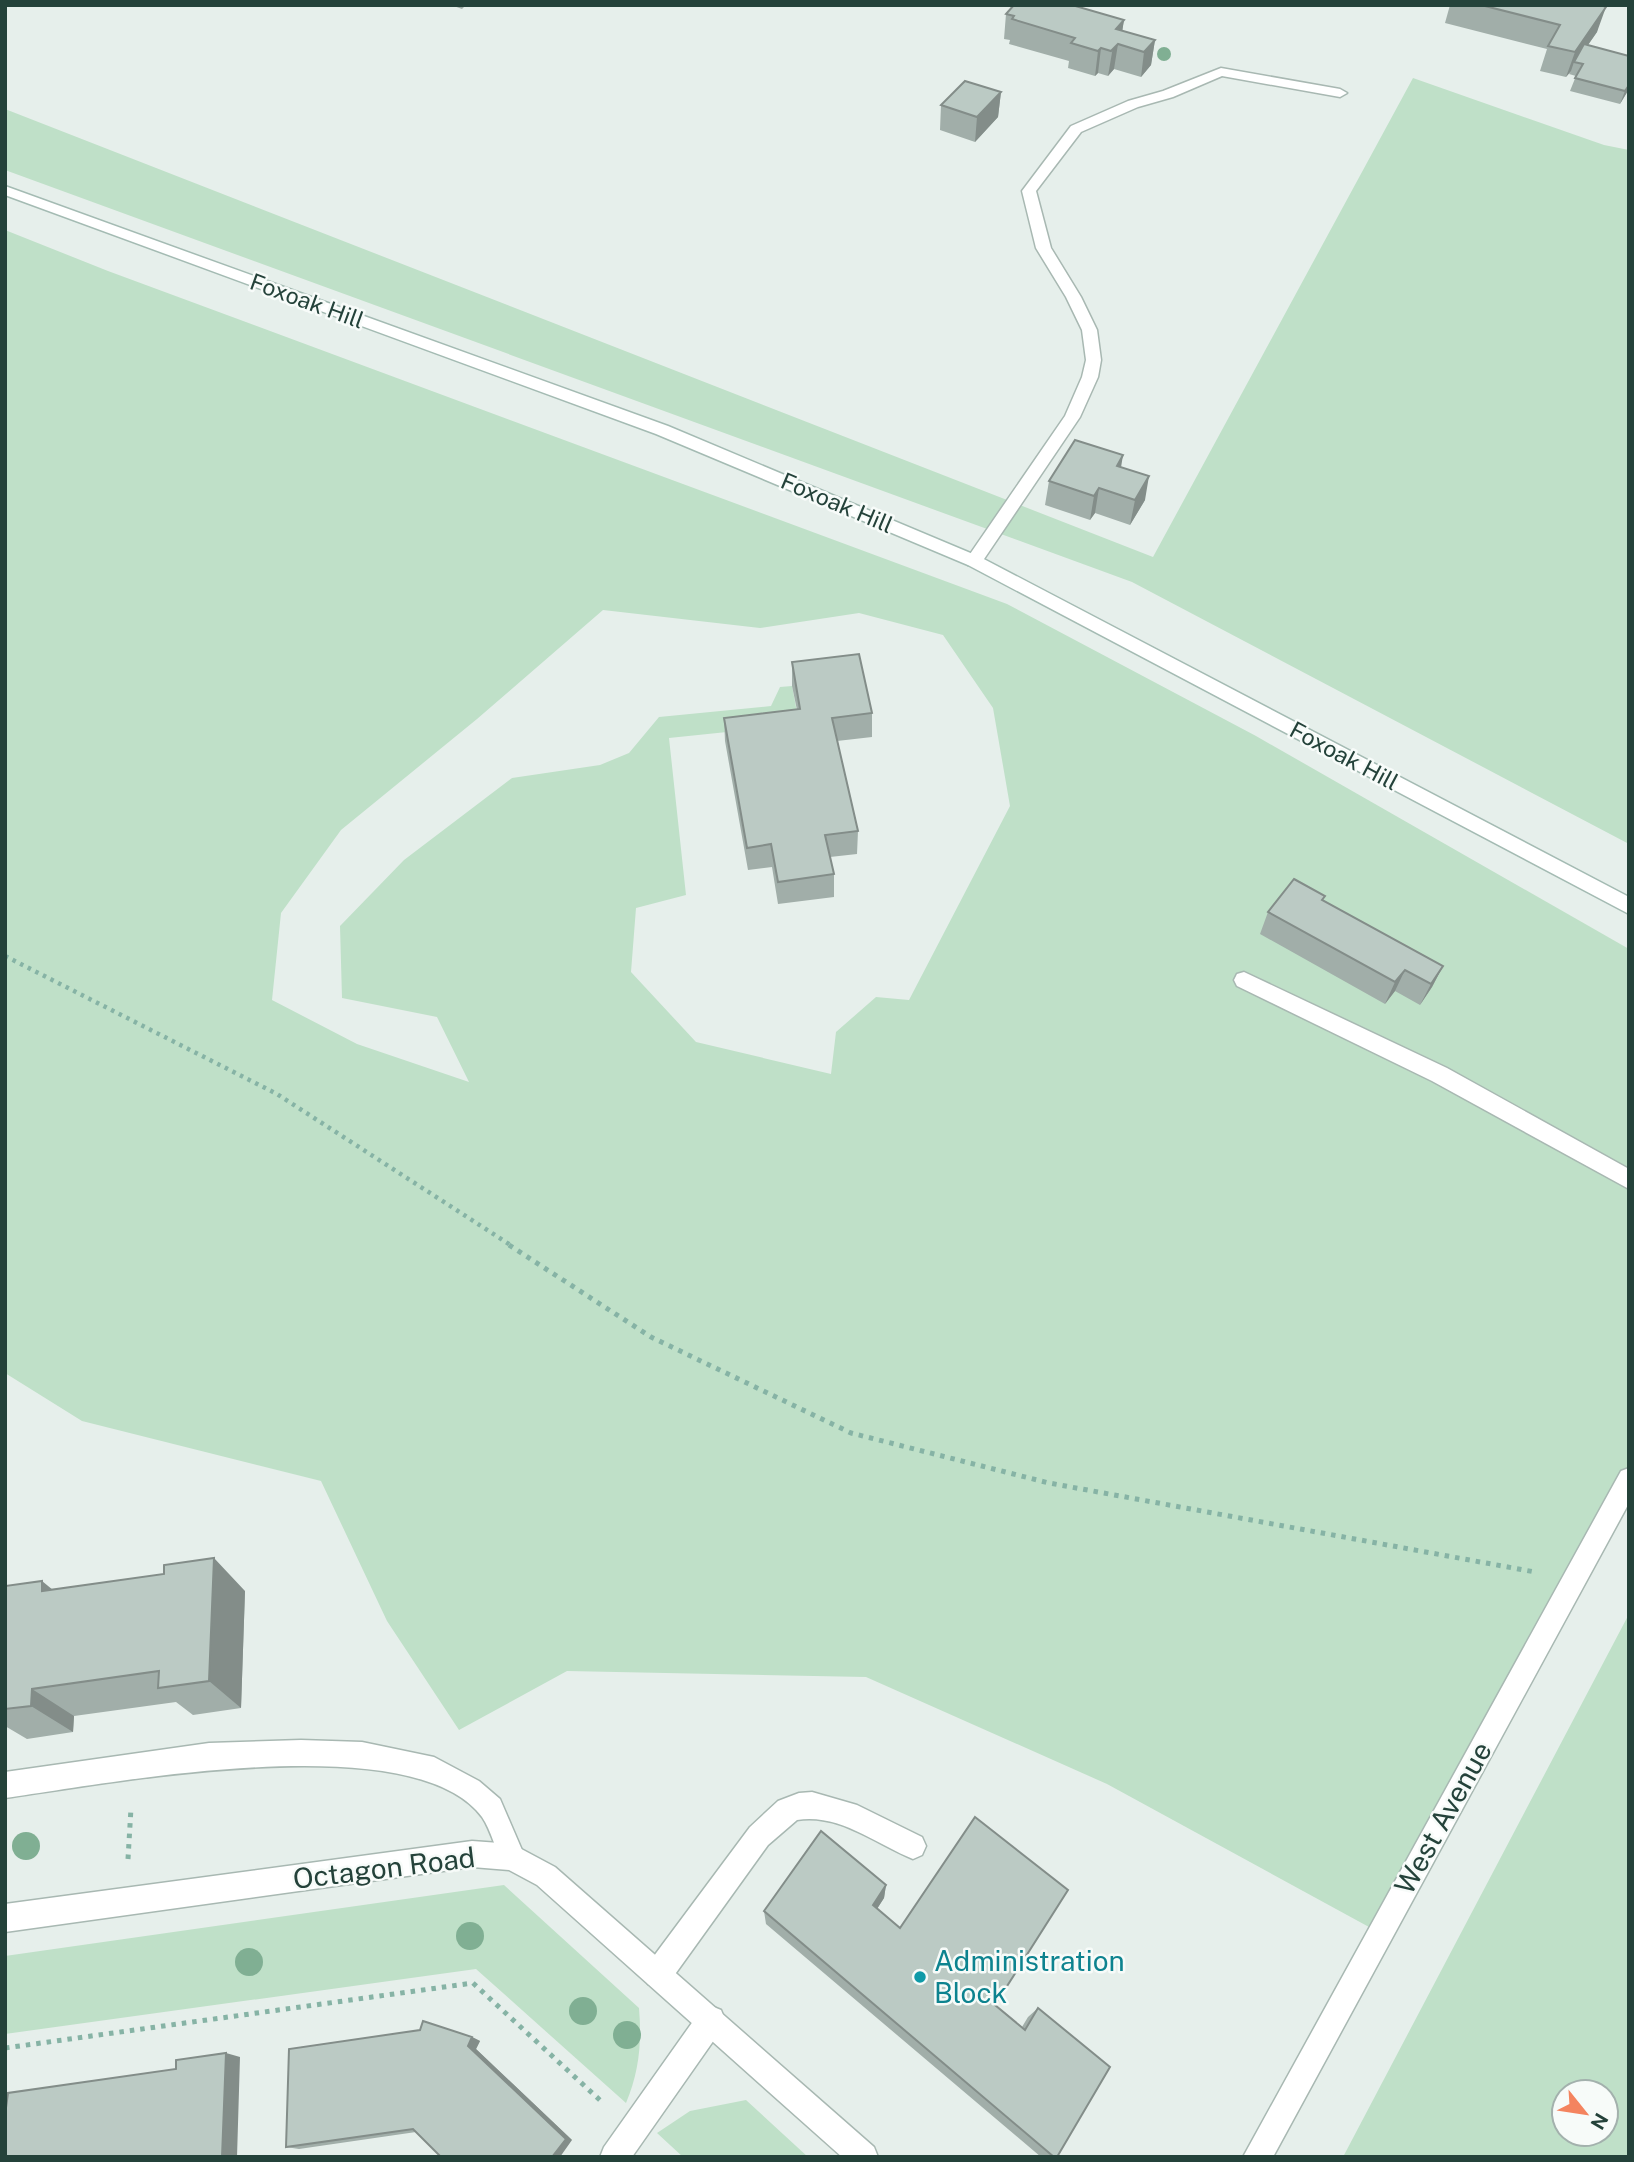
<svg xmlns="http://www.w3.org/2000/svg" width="1634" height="2162" viewBox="0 0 1634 2162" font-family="'Public Sans',sans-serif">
<rect width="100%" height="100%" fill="#e6efeb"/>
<path fill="#bfe0c8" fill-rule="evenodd" d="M 1413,78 L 1604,145 L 1629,150 L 1629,844 L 1132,582 L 5,170 L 5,109 L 1153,557 Z
M 5,230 L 108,271 L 1007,604 L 1256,736 L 1629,949 L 1629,1479 L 1380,1933 L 1107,1784 L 866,1677 L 567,1671 L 459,1730 L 387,1621 L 321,1481 L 82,1421 L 5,1373 ZM 603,610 L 760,628 L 859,613 L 943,635 L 993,708 L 1010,806 L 909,1000 L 876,997 L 836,1032 L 831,1074 L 696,1042 L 631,972 L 636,908 L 686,895 L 669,738 L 756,729 L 801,733 L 792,686 L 780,687 L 771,706 L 659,717 L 629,753 L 600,765 L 512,778 L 404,860 L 340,926 L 342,998 L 437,1017 L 469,1082 L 357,1044 L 272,1000 L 281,913 L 341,830 L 477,719 Z
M 1629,1614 L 1629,2157 L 1343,2157 ZM 1606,2092 L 1606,2134 L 1564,2134 L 1564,2092 Z
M 504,1885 L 639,2008 C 642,2043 639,2072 626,2103 L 476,1969 L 5,2034 L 5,1956 Z
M 746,2100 L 808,2157 L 683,2157 L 657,2133 L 690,2111 Z"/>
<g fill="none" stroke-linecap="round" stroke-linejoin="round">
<defs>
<path id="service" d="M 1221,68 L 1340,89 L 1347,93 L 1340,97 L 1222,76 L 1173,97 L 1138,107 L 1081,132 L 1036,191 L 1051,248 L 1081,297 L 1097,330 L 1101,360 L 1098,377 L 1080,417 L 980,565 L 968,565 L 965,561 L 968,557 L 1065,416 L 1082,377 L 1086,360 L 1082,330 L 1066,297 L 1036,248 L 1022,191 L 1071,126 L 1128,101 L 1163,91 Z
M 1244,972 L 1447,1068 L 1629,1169 L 1629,1189 L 1432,1081 L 1237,986 L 1234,980 L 1237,974 Z
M 301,1740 L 362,1742 L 434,1757 L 479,1781 L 500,1799 L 525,1857 L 521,1866 L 512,1870 L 503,1866 C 496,1851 491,1830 482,1817 C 413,1724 107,1784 5,1798 L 5,1772 L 209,1743 Z
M 812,1792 L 857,1805 L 922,1837 L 926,1846 L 922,1855 L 913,1859 C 876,1844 839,1813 797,1820 L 768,1845 L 668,1984 L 658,1988 L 648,1984 L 644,1974 L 648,1964 L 750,1827 L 778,1801 L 799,1793 Z
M 711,2006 L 721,2010 L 725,2020 L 721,2030 L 632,2157 L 600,2157 L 604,2147 L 701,2010 Z"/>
<path id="minor" d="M 1629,1468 L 1629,1503 L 1273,2157 L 1243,2157 L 1621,1471 Z
M 472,1841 L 512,1844 L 555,1867 L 874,2147 L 878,2157 L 842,2157 L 537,1885 L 509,1870 L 472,1867 L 5,1932 L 5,1904 Z"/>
<path id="secondary" d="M 5,186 L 668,426 L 980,557 L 1629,897 L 1629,914 L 968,565 L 656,434 L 5,195 Z"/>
</defs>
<use href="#service" stroke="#a8b8b2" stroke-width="3"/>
<use href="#minor" stroke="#a8b8b2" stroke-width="3"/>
<use href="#secondary" stroke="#a4bbb3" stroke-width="3"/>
<path stroke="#86b3a5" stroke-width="4.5" stroke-dasharray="3.5 5" stroke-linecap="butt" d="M 5,956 L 277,1094 L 512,1246"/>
<path stroke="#86b3a5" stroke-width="5" stroke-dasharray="4.5 6" stroke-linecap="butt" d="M 509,1245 L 651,1337 L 851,1433 L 1049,1483 L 1535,1572
M 128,1859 L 131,1808
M 5,2048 L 473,1983 L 602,2102"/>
<use href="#service" fill="#fff" fill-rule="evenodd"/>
<use href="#minor" fill="#fff" fill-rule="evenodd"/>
<use href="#secondary" fill="#fff" fill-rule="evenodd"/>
</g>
<g fill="#80af93">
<circle cx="1164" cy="54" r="7"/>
<circle cx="26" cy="1846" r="14"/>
<circle cx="470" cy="1936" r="14"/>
<circle cx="249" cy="1962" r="14"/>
<circle cx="583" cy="2011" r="14"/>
<circle cx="627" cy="2035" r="14"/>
</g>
<path fill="#a1aea9" d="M 451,5 L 466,5 L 462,9 Z
M 1450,5 L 1601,5 L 1597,32 L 1588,45 L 1629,89 L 1620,104 L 1570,91 L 1576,76 L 1569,74 L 1571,71 L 1566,77 L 1540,71 L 1547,49 L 1445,23 Z
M 1006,14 L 1124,20 L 1122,31 L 1155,40 L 1151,65 L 1141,77 L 1114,69 L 1108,76 L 1098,73 L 1095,76 L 1068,68 L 1069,61 L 1009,44 L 1010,40 L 1004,39 Z
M 1001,92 L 998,117 L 975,142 L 940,130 L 941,105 Z
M 1121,467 L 1145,500 L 1130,525 L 1095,513 L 1090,520 L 1045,505 L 1049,481 Z
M 792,662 L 872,713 L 872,737 L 837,741 L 858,831 L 857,854 L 830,857 L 834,874 L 834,897 L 778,904 L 772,867 L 748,870 L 725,741 L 724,718 L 797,710 L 792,686 Z
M 1325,896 L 1323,900 L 1443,966 L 1432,987 L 1420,1005 L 1395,991 L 1385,1004 L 1260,934 L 1268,912 Z
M 5,1586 L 51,1589 L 245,1591 L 241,1708 L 193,1715 L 176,1702 L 74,1716 L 73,1732 L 27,1739 L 5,1726 Z
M 886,1885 L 884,1898 L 877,1909 L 1022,2027 L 1028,2017 L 1038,2008 L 1057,2157 L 1041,2157 L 766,1924 L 764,1911 Z
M 472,2037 L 480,2041 L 476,2049 L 572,2140 L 416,2132 L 299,2149 L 286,2147 Z"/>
<path fill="#838d89" d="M 1606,7 L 1597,32 L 1576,62 L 1574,62 L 1571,71 L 1566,77 L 1575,52 Z
M 1124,20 L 1120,45 L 1118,44 L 1114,69 L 1108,76 L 1116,29 Z
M 1155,40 L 1151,65 L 1141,77 L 1144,52 Z
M 1101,48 L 1098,73 L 1095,76 L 1098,51 Z
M 1629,85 L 1629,89 L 1620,104 L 1625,91 Z
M 1001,92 L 998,117 L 975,142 L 977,117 Z
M 1123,455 L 1119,480 L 1117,466 Z
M 1149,476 L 1145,500 L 1130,525 L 1135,500 Z
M 1099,488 L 1095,513 L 1090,520 L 1094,496 Z
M 1443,966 L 1432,987 L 1420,1005 L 1431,984 Z
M 1405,970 L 1395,991 L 1385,1004 L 1395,982 Z
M 214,1558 L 245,1591 L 241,1708 L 209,1681 Z
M 42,1581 L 81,1613 L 42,1591 Z
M 32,1689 L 74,1716 L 73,1732 L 31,1706 Z
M 886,1885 L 884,1898 L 871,1918 L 873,1905 Z
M 472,2037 L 480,2041 L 476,2049 L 572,2140 L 560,2157 L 552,2157 L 468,2046 Z
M 226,2053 L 240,2057 L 237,2157 L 222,2157 Z"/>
<path fill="#bbcac4" stroke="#838d89" stroke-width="2" d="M 1014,5 L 1072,5 L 1124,20 L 1116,29 L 1155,40 L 1144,52 L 1118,44 L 1111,51 L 1101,48 L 1098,51 L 1071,43 L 1075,38 L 1012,19 L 1014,16 L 1006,14 Z
M 1481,5 L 1601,5 L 1606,7 L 1575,52 L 1548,46 L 1560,25 Z
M 1584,44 L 1629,56 L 1629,85 L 1625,91 L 1575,78 L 1583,64 L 1574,62 Z
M 965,81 L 1001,92 L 977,117 L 941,105 Z
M 1075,440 L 1123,455 L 1117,466 L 1149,476 L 1135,500 L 1099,488 L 1094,496 L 1049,481 Z
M 859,654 L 872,713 L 832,718 L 858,831 L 825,835 L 834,874 L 778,882 L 771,844 L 747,848 L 724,718 L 800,709 L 792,662 Z
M 1294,879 L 1325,896 L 1322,900 L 1443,966 L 1431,984 L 1405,970 L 1395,982 L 1268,912 Z
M 214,1558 L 209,1681 L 158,1688 L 159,1671 L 32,1689 L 31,1706 L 5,1709 L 5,1586 L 42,1581 L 42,1591 L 164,1574 L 164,1565 Z
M 975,1817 L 1068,1890 L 995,2005 L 1025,2030 L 1038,2008 L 1110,2067 L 1057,2157 L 1054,2157 L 764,1911 L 821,1831 L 886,1885 L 873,1905 L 900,1928 Z
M 423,2021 L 472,2037 L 468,2046 L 566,2139 L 552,2157 L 441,2157 L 413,2129 L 286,2147 L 289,2049 L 420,2030 Z
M 226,2053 L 222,2157 L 5,2157 L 5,2115 L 8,2093 L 176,2069 L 176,2060 Z"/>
<circle fill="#0f9aa8" stroke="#f7fbf9" stroke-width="2.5" cx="920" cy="1977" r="7"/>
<g text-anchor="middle" stroke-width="5" stroke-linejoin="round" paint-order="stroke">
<g font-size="23" fill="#24423a" stroke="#f7fbf9">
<text transform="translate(307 301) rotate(20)" y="8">Foxoak Hill</text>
<text transform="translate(837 503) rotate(23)" y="8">Foxoak Hill</text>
<text transform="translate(1344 756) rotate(28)" y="8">Foxoak Hill</text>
</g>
<g font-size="28" fill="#24423a" stroke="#f7fbf9">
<text transform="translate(1443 1818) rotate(-61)" y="10">West Avenue</text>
<text transform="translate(384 1868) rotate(-7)" y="10">Octagon Road</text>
</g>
<g font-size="28" fill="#0d838f" stroke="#f7fbf9" text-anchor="start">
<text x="934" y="1971">Administration<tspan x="934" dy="32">Block</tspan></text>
</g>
</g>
<rect width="1634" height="2162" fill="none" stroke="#24423a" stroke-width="14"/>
<g transform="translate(1585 2113) rotate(120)"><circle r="33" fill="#f7fbf9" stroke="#a3b1ad" stroke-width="2"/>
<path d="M0-5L12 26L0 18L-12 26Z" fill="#f4845f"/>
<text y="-10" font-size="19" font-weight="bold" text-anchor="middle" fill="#24423a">N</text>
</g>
</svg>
